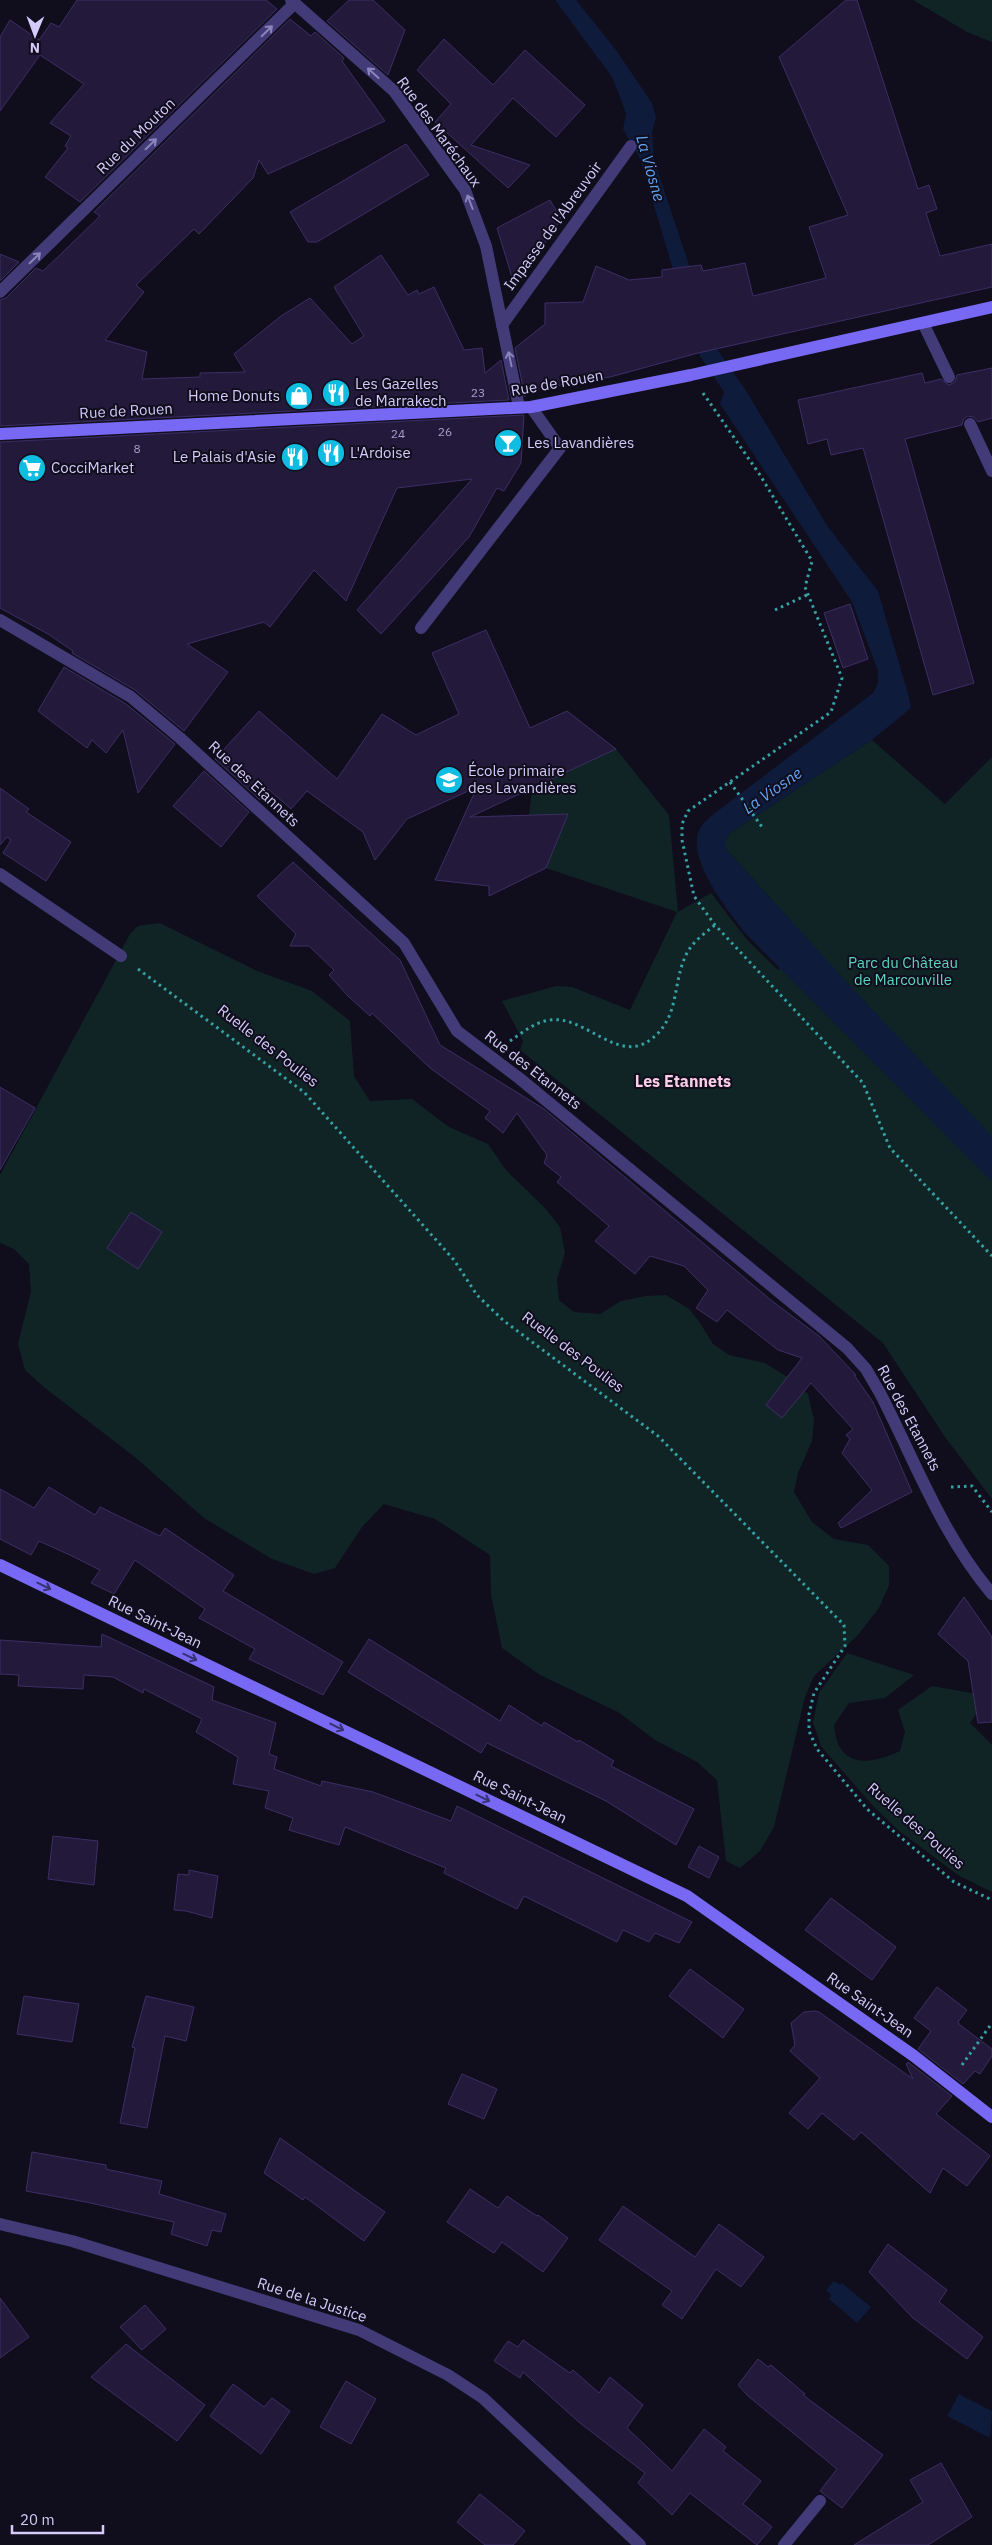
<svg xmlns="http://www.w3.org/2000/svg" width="992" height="2545" viewBox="0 0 992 2545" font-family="'IBM Plex Sans',sans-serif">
<rect width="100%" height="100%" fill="#100d1c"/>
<path fill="#102425" d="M 913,0 L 992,0 L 992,42 L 967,32 Z
M 872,740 L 945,804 L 992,757 L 992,1499 L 945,1437 L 883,1343 L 520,1050 L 523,1041 L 502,1001 L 556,986 L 572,987 L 630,1010 L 677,912 L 546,868 L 568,814 L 529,815 L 532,788 L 616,749 L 669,815 L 678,912 L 711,893 L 748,941 L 778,970 L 808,940 L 726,849 L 726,840 L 730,833 Z
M 160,923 L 257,971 L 312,991 L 350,1021 L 354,1076 L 370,1101 L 412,1099 L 449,1127 L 488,1144 L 506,1170 L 545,1208 L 560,1227 L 565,1253 L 557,1279 L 559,1300 L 574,1312 L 600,1314 L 621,1301 L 646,1296 L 666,1295 L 689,1309 L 700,1323 L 713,1344 L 729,1355 L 765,1363 L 792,1380 L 808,1394 L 814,1420 L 812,1441 L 798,1473 L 794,1492 L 812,1522 L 834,1539 L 868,1545 L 889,1566 L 889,1585 L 879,1608 L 857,1636 L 814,1676 L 805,1697 L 774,1827 L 760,1851 L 740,1868 L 726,1861 L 717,1780 L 697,1762 L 655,1740 L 618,1712 L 540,1675 L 502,1648 L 491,1595 L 490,1555 L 435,1519 L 384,1504 L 362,1527 L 335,1568 L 314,1574 L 272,1559 L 204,1518 L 136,1458 L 45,1388 L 25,1370 L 18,1344 L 31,1292 L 29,1264 L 14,1249 L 0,1243 L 0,1175 L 130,934 L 138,926 Z
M 847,1653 L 914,1675 L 885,1698 L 849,1703 L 834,1725 C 835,1731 836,1739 838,1744 C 850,1770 881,1760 900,1751 L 905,1732 L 898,1710 L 932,1686 L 977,1694 L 985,1701 L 970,1723 L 992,1745 L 992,1892 L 958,1875 L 898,1830 L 873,1806 L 821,1746 L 813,1722 L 819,1693 Z"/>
<path fill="#0e1b3a" d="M 555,0 L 576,0 L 616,50 L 652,103 L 656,117 L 652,133 L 654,160 L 717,349 L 745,389 L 828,527 L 878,591 L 909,697 L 911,708 L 872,740 L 730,833 L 726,840 L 726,849 L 853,989 L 992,1136 L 992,1182 L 745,933 C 728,911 689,862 698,833 C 700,825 709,818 715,813 L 873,693 L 878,683 L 878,671 L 852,602 L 720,404 L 724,392 L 698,353 L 640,159 L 623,129 L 626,114 L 619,94 L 612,77 Z
M 834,2281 L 840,2285 L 842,2283 L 871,2307 L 857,2323 L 829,2299 L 831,2295 L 826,2290 Z
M 959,2394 L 992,2411 L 990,2438 L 947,2416 Z"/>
<path fill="#231a3b" stroke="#3d2e65" d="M 77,0 L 266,0 L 277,9 L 80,202 L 45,177 L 68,148 L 65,146 L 71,136 L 50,123 L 84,84 L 40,55 L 0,111 L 0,37 L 10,20 L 39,40 L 51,23 L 59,27 Z
M 349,0 L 373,0 L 405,30 L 388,75 L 327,21 Z
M 846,0 L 857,0 L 918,189 L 929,185 L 937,209 L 926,213 L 940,256 L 992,244 L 992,287 L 698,353 L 610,377 L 526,391 L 525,397 L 515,348 L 545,324 L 545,303 L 583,302 L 596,266 L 629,280 L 662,277 L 662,270 L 701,265 L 703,271 L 745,263 L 753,296 L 826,278 L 809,227 L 848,215 L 779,57 Z
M 290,19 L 311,36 L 315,32 L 344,58 L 342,61 L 385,121 L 268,174 L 259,160 L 253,178 L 199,234 L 194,229 L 136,285 L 144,292 L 105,340 L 147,352 L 142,379 L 200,377 L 200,373 L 245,372 L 234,354 L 281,316 L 310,298 L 352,344 L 364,336 L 334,287 L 381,255 L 408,295 L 417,290 L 419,294 L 434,287 L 464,350 L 482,348 L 485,373 L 501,360 L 509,400 L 0,426 L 0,300 L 6,298 L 36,268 L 43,271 L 63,252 L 100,216 L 94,212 Z
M 444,39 L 493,85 L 525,50 L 585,105 L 556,137 L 513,98 L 471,145 L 530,165 L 508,188 L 435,122 L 451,104 L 417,70 Z
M 406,144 L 429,175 L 317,242 L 308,242 L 290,212 Z
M 550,200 L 561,219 L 515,287 L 497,228 Z
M 0,254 L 19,262 L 0,281 Z
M 992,368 L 992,418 L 978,422 L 974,417 L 967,416 L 963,420 L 962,425 L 905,439 L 974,683 L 933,695 L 863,448 L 831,455 L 827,439 L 808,444 L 798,400 L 922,373 L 925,383 L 941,379 L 949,385 L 955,382 L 957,375 Z
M 524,415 L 521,463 L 504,491 L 497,488 L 469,537 L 381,634 L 357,610 L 472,479 L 397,488 L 346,601 L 314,570 L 270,627 L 264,622 L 187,644 L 228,672 L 184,731 L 135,690 L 72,653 L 73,651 L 48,634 L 0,608 L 0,442 Z
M 850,604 L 868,659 L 843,668 L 824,613 Z
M 486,630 L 530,728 L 567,711 L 616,749 L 470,817 L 568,814 L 546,868 L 489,896 L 489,886 L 435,880 L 477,787 L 407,819 L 375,860 L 363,832 L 307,791 L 291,809 L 268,789 L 260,800 L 215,759 L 259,711 L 337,779 L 382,714 L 416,735 L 459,714 L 432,653 Z
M 64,667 L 126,704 L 175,744 L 138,793 L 123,730 L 106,753 L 92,740 L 87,748 L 38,711 Z
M 204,771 L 249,812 L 221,847 L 173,806 Z
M 0,788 L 29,809 L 26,812 L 71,842 L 46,881 L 3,853 L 11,840 L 7,837 L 0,845 Z
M 293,862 L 400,960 L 440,1045 L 544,1109 L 772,1301 L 819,1336 L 856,1375 L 854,1375 L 873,1402 L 912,1492 L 841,1528 L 838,1523 L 872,1490 L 842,1453 L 850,1439 L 846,1435 L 853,1429 L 811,1383 L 782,1418 L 766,1405 L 802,1358 L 778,1350 L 727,1310 L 717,1322 L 696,1308 L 708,1290 L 684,1266 L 650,1256 L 635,1274 L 595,1241 L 609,1226 L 557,1182 L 561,1177 L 544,1163 L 547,1155 L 517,1113 L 503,1133 L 485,1118 L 490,1111 L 430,1068 L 372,1013 L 370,1016 L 348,996 L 329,975 L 334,970 L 309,946 L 290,946 L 296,934 L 257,896 Z
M 0,1087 L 35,1108 L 0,1170 Z
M 131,1212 L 162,1232 L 138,1269 L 107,1248 Z
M 49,1487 L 95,1515 L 100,1507 L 160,1536 L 165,1528 L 234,1575 L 223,1591 L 343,1662 L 323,1695 L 249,1659 L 255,1649 L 199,1618 L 205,1609 L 135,1560 L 114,1594 L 91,1583 L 100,1570 L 72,1556 L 39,1541 L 31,1555 L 0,1539 L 0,1489 L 34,1508 Z
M 964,1597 L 992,1637 L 992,1722 L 978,1723 L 968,1661 L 938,1634 Z
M 102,1634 L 214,1687 L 212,1700 L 276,1723 L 269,1754 L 277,1757 L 274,1769 L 321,1786 L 322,1781 L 373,1792 L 451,1821 L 457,1806 L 692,1922 L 679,1943 L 655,1933 L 649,1942 L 623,1930 L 617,1942 L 524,1896 L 517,1909 L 444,1873 L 446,1868 L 345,1827 L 339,1845 L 289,1830 L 293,1818 L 265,1808 L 269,1791 L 233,1784 L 238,1757 L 196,1732 L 202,1719 L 144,1689 L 143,1693 L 113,1677 L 84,1675 L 83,1689 L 18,1686 L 19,1675 L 0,1674 L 0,1640 L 101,1647 Z
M 369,1639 L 500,1721 L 509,1705 L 542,1726 L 544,1722 L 578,1742 L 579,1740 L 614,1761 L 611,1766 L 694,1809 L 676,1845 L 606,1801 L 487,1743 L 481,1753 L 348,1672 Z
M 53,1836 L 98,1841 L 94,1885 L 48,1879 Z
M 699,1846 L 719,1857 L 709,1878 L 688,1867 Z
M 189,1870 L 218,1876 L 212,1918 L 186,1911 L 174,1910 L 178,1874 L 189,1875 Z
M 831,1898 L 896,1947 L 872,1980 L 805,1930 Z
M 690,1969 L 744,2009 L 723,2038 L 669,1996 Z
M 937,1987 L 967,2010 L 958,2022 L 960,2025 L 992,2049 L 992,2056 L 980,2074 L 975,2071 L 963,2084 L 918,2049 L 931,2031 L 914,2018 Z
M 24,1996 L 79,2004 L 72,2042 L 17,2034 Z
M 146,1996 L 194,2007 L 186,2041 L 165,2036 L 147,2128 L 120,2123 L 135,2048 L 132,2047 Z
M 815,2011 L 819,2012 L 913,2079 L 906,2064 L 908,2062 L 952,2096 L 936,2114 L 990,2156 L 967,2186 L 943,2168 L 930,2193 L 861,2132 L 854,2140 L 822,2113 L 808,2129 L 789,2113 L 820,2078 L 790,2051 L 795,2045 L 791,2023 L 804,2012 Z
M 462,2074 L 497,2089 L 484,2119 L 448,2104 Z
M 280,2138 L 385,2212 L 364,2241 L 305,2197 L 303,2200 L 264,2173 Z
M 32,2152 L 106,2165 L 106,2169 L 162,2181 L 159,2194 L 226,2214 L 221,2232 L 212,2230 L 207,2246 L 171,2234 L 174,2222 L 86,2202 L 26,2191 Z
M 470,2189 L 498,2208 L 507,2196 L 537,2216 L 538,2215 L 568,2238 L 543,2272 L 502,2242 L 494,2253 L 447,2222 Z
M 623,2206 L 695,2257 L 719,2224 L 764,2257 L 741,2287 L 716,2269 L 682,2319 L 662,2305 L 672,2291 L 599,2240 Z
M 888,2244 L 947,2290 L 939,2302 L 983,2337 L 967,2359 L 913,2318 L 869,2272 Z
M 0,2298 L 29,2337 L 0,2358 Z
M 145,2305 L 166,2329 L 142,2350 L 120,2327 Z
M 523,2340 L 570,2373 L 573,2370 L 599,2393 L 610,2377 L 643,2405 L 627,2428 L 672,2471 L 704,2429 L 726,2447 L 723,2451 L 761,2481 L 743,2504 L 772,2527 L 757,2545 L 690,2493 L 672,2515 L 638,2483 L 645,2473 L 580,2423 L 523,2372 L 520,2378 L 494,2361 L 508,2341 L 518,2347 Z
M 126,2344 L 205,2405 L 177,2441 L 91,2377 Z
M 758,2359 L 768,2367 L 771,2365 L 805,2394 L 803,2395 L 883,2455 L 842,2508 L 820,2491 L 837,2469 L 748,2396 L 738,2385 Z
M 346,2381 L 376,2399 L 351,2444 L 320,2427 Z
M 233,2384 L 264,2407 L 272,2398 L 290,2411 L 261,2454 L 210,2416 Z
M 941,2463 L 972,2517 L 928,2545 L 854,2545 L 923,2502 L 910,2480 Z
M 480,2494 L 525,2531 L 513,2545 L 485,2545 L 457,2522 Z"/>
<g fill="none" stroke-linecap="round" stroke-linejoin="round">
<path stroke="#35a3a5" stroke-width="3" stroke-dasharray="2.5 4" stroke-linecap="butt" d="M 703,393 L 760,475 L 812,561 L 805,587 L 842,678 L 831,712 L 688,811 L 682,824 L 682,840 L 694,896 L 715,925 L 863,1083 L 890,1148 L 992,1256
M 775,610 L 807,595
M 730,782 L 762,827
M 138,969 L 304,1092 L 454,1260 L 477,1295 L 504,1321 L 658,1436 L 844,1625 L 845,1646 L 814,1693 L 809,1714 L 809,1731 L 817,1749 L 867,1809 L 954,1882 L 992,1900
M 510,1041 C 523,1032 535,1022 550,1020 C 585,1015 618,1064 650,1040 C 680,1019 672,984 686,955 C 692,942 705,933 715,925
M 951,1487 L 972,1486 L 992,1512
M 962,2065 L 992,2023"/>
<path stroke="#423b77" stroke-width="12" d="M 0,292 L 295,3
M 923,323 L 949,377
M 502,325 L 631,146
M 970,424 L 992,471
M 421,628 L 560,448 L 531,407
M 0,874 L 121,956
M 784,2545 L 820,2501"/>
<path stroke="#423b77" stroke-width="12" d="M 291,0 L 394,91 L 465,190 L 486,246 L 519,407
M 0,620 L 131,697 L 180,738 L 404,943 L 457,1031 L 519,1078 L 847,1348 L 866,1369 L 880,1393 C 915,1461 942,1535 992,1594
M 0,2224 L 72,2241 L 359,2330 L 448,2375 L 483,2398 L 640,2545"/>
<path stroke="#7769f4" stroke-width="12" d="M 0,434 L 531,407 L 691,375 L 992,307
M 0,1565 L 687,1896 L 914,2056 L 992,2117"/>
</g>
<defs><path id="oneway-shaft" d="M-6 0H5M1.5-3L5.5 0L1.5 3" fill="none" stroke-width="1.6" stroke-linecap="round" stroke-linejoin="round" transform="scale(1.25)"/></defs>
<g stroke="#8b83b9">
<use href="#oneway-shaft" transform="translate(267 31) rotate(-44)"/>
<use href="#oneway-shaft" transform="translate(373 73) rotate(-138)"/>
<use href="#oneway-shaft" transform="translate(151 144) rotate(-44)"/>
<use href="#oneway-shaft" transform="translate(470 202) rotate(-111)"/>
<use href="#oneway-shaft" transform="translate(35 258) rotate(-44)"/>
<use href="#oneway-shaft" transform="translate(510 359) rotate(-102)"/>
</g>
<g stroke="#393272">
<use href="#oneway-shaft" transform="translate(44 1586) rotate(26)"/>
<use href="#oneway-shaft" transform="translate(190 1657) rotate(26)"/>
<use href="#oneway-shaft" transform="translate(337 1727) rotate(26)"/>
<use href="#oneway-shaft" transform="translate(483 1798) rotate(26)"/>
</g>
<defs>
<symbol id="restaurant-disc" viewBox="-11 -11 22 22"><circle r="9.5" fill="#10bde2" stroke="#100d1c"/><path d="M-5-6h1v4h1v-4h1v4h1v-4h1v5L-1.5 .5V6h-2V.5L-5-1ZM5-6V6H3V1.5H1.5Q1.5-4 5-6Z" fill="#fff"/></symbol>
<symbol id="shop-disc" viewBox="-11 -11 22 22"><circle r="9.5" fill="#10bde2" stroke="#100d1c"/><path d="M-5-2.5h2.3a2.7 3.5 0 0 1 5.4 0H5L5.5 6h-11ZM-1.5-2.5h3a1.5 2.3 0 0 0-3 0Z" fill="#fff"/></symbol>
<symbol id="bar-disc" viewBox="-11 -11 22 22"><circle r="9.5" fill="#10bde2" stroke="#100d1c"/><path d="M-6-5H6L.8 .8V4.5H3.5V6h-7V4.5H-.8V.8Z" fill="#fff"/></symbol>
<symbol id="supermarket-disc" viewBox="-11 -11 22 22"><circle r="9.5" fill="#10bde2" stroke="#100d1c"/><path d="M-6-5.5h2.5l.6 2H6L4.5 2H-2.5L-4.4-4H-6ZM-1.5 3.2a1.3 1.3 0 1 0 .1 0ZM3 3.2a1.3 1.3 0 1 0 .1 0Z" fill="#fff"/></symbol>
<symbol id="school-disc" viewBox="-11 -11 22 22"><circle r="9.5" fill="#10bde2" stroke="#100d1c"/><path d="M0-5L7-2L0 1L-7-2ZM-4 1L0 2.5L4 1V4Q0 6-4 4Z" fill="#fff"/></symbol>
</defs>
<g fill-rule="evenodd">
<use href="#restaurant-disc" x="320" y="377" width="32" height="32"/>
<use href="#shop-disc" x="283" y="380" width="32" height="32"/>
<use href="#bar-disc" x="492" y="427" width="32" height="32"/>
<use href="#restaurant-disc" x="315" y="437" width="32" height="32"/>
<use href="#restaurant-disc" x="279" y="441" width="32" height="32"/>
<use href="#supermarket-disc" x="16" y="452" width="32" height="32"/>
<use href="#school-disc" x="433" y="764" width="32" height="32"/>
</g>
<g text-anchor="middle" stroke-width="4" stroke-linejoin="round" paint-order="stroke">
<g font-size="12" fill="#a89fcb">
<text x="478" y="397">23</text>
<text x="445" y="436">26</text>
<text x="398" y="438">24</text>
<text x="137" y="453">8</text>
</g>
<g font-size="15" fill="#d4cbfb" stroke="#100d1c">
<text transform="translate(439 132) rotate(54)" y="5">Rue des Maréchaux</text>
<text transform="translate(136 136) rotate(-44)" y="5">Rue du Mouton</text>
<text transform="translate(553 226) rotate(-54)" y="5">Impasse de l'Abreuvoir</text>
<text transform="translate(557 383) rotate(-10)" y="5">Rue de Rouen</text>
<text transform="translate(126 411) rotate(-3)" y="5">Rue de Rouen</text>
<text transform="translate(254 784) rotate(43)" y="5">Rue des Etannets</text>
<text transform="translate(268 1046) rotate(38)" y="5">Ruelle des Poulies</text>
<text transform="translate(533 1070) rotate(38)" y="5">Rue des Etannets</text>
<text transform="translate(573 1352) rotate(37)" y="5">Ruelle des Poulies</text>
<text transform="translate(909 1418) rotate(62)" y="5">Rue des Etannets</text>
<text transform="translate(155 1622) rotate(26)" y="5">Rue Saint-Jean</text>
<text transform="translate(520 1797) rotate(26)" y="5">Rue Saint-Jean</text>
<text transform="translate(916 1826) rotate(41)" y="5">Ruelle des Poulies</text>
<text transform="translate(870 2005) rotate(35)" y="5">Rue Saint-Jean</text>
<text transform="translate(312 2300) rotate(18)" y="5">Rue de la Justice</text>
</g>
<g font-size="15" fill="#d4cbfb" stroke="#100d1c" text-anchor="start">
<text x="355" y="389">Les Gazelles<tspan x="355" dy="17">de Marrakech</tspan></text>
<text x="280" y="401" text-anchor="end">Home Donuts</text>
<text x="527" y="448">Les Lavandières</text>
<text x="350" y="458">L'Ardoise</text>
<text x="276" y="462" text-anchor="end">Le Palais d'Asie</text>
<text x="51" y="473">CocciMarket</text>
<text x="468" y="776">École primaire<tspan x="468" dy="17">des Lavandières</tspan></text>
</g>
<g font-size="15" fill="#5dd5c0" stroke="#100d1c">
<text x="903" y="968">Parc du Château<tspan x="903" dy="17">de Marcouville</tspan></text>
</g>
<g font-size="16" font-style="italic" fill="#61a4f4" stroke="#100d1c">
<text transform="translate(651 168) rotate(74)" y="6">La Viosne</text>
<text transform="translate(772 790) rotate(-35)" y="6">La Viosne</text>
</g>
<g font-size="16" font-weight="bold" fill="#fbcde7" stroke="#100d1c">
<text x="683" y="1087">Les Etannets</text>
</g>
</g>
<g transform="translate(35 35) rotate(181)" stroke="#100d1c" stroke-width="4" paint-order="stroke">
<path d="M0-4L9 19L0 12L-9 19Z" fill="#d4cbfb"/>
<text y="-8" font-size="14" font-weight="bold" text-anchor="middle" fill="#d4cbfb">N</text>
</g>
<path d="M12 2525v8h91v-8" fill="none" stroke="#d4cbfb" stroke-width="2.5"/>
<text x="20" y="2525" font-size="15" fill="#d4cbfb" stroke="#100d1c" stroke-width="4" paint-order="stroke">20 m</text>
</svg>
